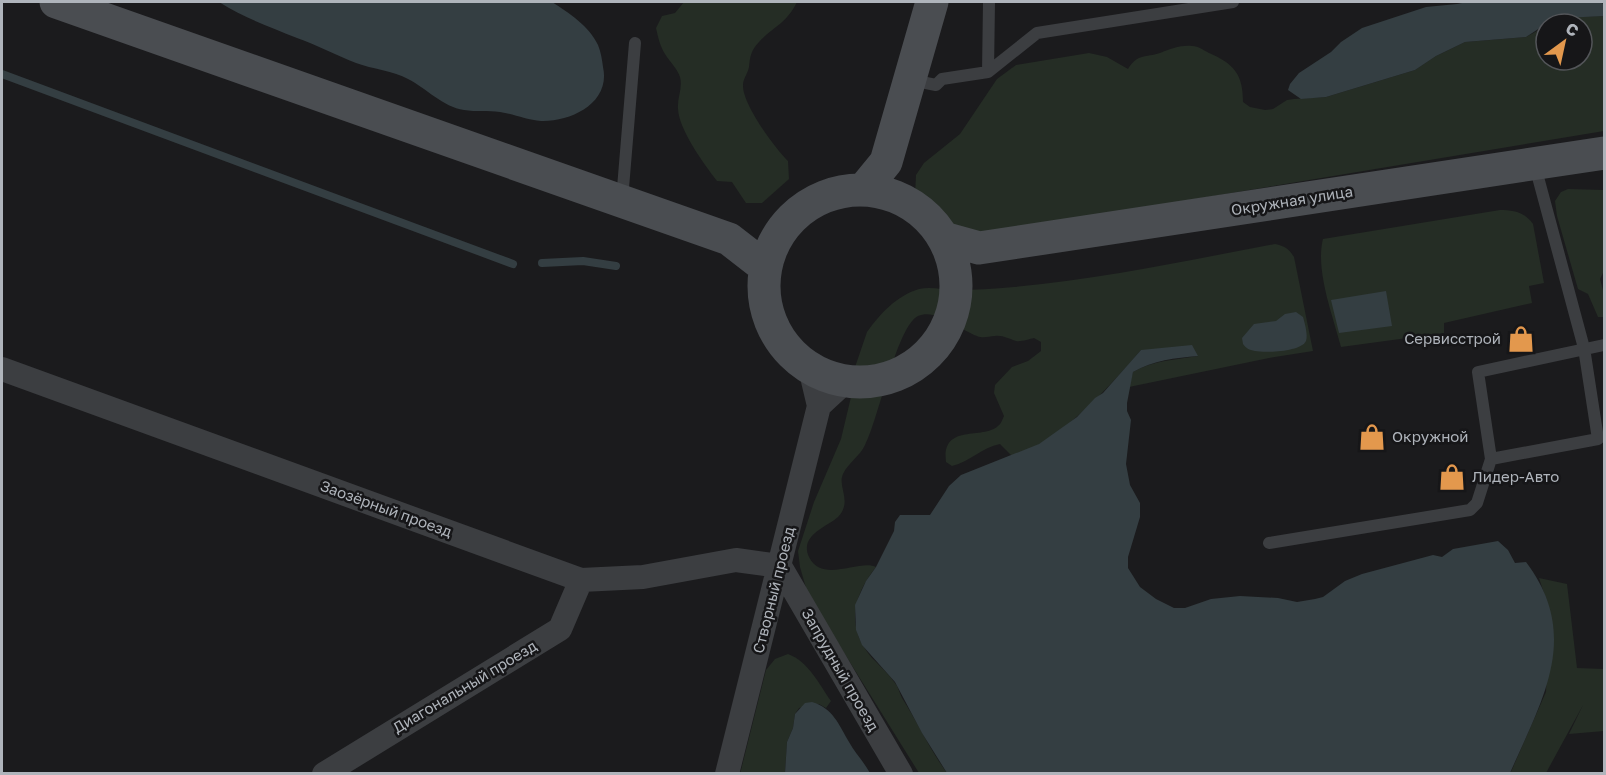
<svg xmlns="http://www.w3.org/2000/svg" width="1606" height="775" viewBox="0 0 1606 775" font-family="'Golos Text',sans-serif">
<rect width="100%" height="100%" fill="#1b1b1d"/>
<path fill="#252d25" d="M 684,2 L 797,2 C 786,24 774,26 759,42 C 751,50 750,57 749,67 C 748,73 743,79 743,85 C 742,104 775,148 788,161 L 789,179 L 762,203 L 746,203 L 732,182 L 717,181 C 704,164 679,130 678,109 C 677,98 683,88 680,77 C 677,68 670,62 665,54 C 660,46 658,37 656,28 L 662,16 L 675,13 Z
M 1604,16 L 1604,131 L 990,233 L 945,227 L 932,219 L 917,203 L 915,196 L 916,175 L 924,163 L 960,134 L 997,79 L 1016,65 L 1089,53 L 1107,57 L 1128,69 C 1138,53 1145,58 1160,53 C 1171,49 1180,45 1192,46 C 1199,46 1203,50 1209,53 C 1234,64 1243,74 1243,102 L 1250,107 L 1265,110 L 1273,109 L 1287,100 L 1294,99 L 1326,97 L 1415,70 L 1436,56 L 1465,42 L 1526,37 L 1546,26 L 1546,60 L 1582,60 L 1582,24 L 1549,24 L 1572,17 Z
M 1568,189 L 1604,190 L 1604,271 L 1600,279 L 1604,294 L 1604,317 L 1598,317 L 1588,294 L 1578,289 L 1557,216 L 1555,201 L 1561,192 Z
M 1500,210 C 1513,210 1525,212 1533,224 L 1544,283 L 1529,286 L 1532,303 L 1444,323 L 1444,333 L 1341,347 C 1333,316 1315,270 1323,239 Z
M 1275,244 C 1285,246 1289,249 1294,257 L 1313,351 L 1269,358 L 1129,387 L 1133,372 C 1154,360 1175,360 1198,356 L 1141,350 C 1110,386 1079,420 1038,445 C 1030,449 1020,452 1012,456 L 1000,444 C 982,447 970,462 952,466 L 946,462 C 941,422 985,441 999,425 C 1001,424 1003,418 1004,416 L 994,393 L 995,385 L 1012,367 L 1028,361 L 1041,351 L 1041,342 L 1034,338 C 1029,339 1021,342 1016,341 C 1009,339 1003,335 995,336 C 988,336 984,339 977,336 C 960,330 937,308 918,316 C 897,326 878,421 865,445 C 860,456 848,463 843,474 C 837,487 853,501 838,517 C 827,527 799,535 809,557 C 822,584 860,559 876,567 C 853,596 845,627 872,658 C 881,667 890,675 897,686 C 899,690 900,694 902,698 C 918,723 930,750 947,773 L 919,773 L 808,595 L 800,567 L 798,551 L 800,545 L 814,502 L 841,439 L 851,397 L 852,376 L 867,332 C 880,314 896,296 919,289 C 931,286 942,290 955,290 C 974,290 995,289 1014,287 C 1102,279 1189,260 1275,244 Z
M 1539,578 L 1567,584 L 1577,668 L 1604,669 L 1604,731 L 1569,734 L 1583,705 L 1546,773 L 1510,774 L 1546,692 L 1549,608 Z
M 788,654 C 809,662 819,684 831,701 L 826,708 L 819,704 L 799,708 L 795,714 L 793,728 L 787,742 L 785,773 L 740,774 L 766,670 L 775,659 Z"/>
<path fill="#343e42" d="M 219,2 L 552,2 C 568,12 590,27 598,45 C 601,52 602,60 603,67 C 611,103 571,122 541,121 C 527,120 514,114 500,112 C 488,110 476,112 464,110 C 443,107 426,88 408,79 C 394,71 372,69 356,63 C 336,55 317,45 297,38 C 270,27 244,18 219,2 Z
M 1467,2 L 1599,2 L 1604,4 L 1604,16 L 1564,18 L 1546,24 L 1526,37 L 1465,42 L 1436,56 L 1415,70 L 1326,97 L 1301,99 L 1288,90 L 1290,84 L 1299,73 L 1331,52 L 1341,42 L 1362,28 L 1426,7 L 1457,4 Z
M 1386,291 L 1392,326 L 1339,333 L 1331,300 Z
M 1296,312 L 1303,317 C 1305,324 1308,335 1306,341 C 1301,352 1265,353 1255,351 C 1249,350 1246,348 1243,344 L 1242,338 L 1254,324 L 1276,321 L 1285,314 Z
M 1192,345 L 1198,356 C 1175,358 1154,360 1133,372 L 1127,403 L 1127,411 L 1131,420 L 1126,464 L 1130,485 L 1140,503 L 1140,517 L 1128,557 L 1128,568 L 1140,587 L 1156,599 L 1174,608 L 1185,608 L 1211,599 L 1240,596 L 1278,598 L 1297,602 L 1315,599 L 1323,597 L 1345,581 L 1362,574 L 1433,555 L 1442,557 L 1453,549 L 1498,541 L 1508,550 L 1515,563 L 1526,562 C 1582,636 1542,700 1510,773 L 947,773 L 922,733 L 895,682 L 862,645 L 856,630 L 855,605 L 866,581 L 876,567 L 894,531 L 895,522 L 900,515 L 930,515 L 949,486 L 961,475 L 1039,444 L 1077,417 L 1095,398 L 1103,393 L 1141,350 Z
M 812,702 C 833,708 839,725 849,742 C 855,753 864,762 870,773 L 785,773 L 787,742 L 793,728 L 795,714 L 805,703 Z"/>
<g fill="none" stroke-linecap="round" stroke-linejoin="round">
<path stroke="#343e42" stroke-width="8" d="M 2,74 L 513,264
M 542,263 L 583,261 L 616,266"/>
<path stroke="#3c3e41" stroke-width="12" d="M 988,72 L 989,2
M 911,80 L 936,85 L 942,79 L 988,72 L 1037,33 L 1233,2
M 622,200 L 635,43
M 1491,459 L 1598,439 L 1584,348 L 1535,166
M 1269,543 L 1470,510 L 1477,503 L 1491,459 L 1478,372 L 1604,345"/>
<path stroke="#3c3e41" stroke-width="24" d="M 2,369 L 581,580 L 643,577 L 736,560 L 780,566
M 819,406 L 846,381
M 780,566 L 901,774
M 324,774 L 560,629 L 581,580
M 727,774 L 819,406 L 810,368"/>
<path stroke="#4a4d51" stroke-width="33" d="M 56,2 L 729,239 L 765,267
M764 286a96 96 0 1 1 192 0a96 96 0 1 1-192 0Z
M 863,190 L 886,162 L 932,2
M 943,238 L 979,248 L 1604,153"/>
</g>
<defs>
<symbol id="shop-bare" viewBox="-9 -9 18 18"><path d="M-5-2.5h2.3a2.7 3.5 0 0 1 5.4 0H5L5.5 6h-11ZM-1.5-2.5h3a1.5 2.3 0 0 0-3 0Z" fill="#e3984d" stroke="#161618" stroke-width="2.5" paint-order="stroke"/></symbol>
</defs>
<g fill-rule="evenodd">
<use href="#shop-bare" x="1502" y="320" width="38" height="38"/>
<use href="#shop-bare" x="1353" y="418" width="38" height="38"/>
<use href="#shop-bare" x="1433" y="458" width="38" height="38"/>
</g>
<g text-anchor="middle" stroke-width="5" stroke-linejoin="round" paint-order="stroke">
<g font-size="15" fill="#afb4bb" stroke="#161618">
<text transform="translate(1292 201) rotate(-9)" y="5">Окружная улица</text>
<text transform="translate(386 509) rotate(20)" y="5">Заозёрный проезд</text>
<text transform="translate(774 590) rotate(-76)" y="5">Створный проезд</text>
<text transform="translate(840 670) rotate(60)" y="5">Запрудный проезд</text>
<text transform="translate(465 687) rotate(-31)" y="5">Диагональный проезд</text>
</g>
<g font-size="15" fill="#afb4bb" stroke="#161618" text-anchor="start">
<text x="1501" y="344" text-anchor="end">Сервисстрой</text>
<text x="1392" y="442">Окружной</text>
<text x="1472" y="482">Лидер-Авто</text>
</g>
</g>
<rect width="1606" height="775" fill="none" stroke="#afb4bb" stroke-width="6"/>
<g transform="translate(1564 42) rotate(33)"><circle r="28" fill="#161618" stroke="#535559" stroke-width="1.5"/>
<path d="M0-4.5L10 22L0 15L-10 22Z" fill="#e3984d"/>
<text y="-9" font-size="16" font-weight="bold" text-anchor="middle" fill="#afb4bb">С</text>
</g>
</svg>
